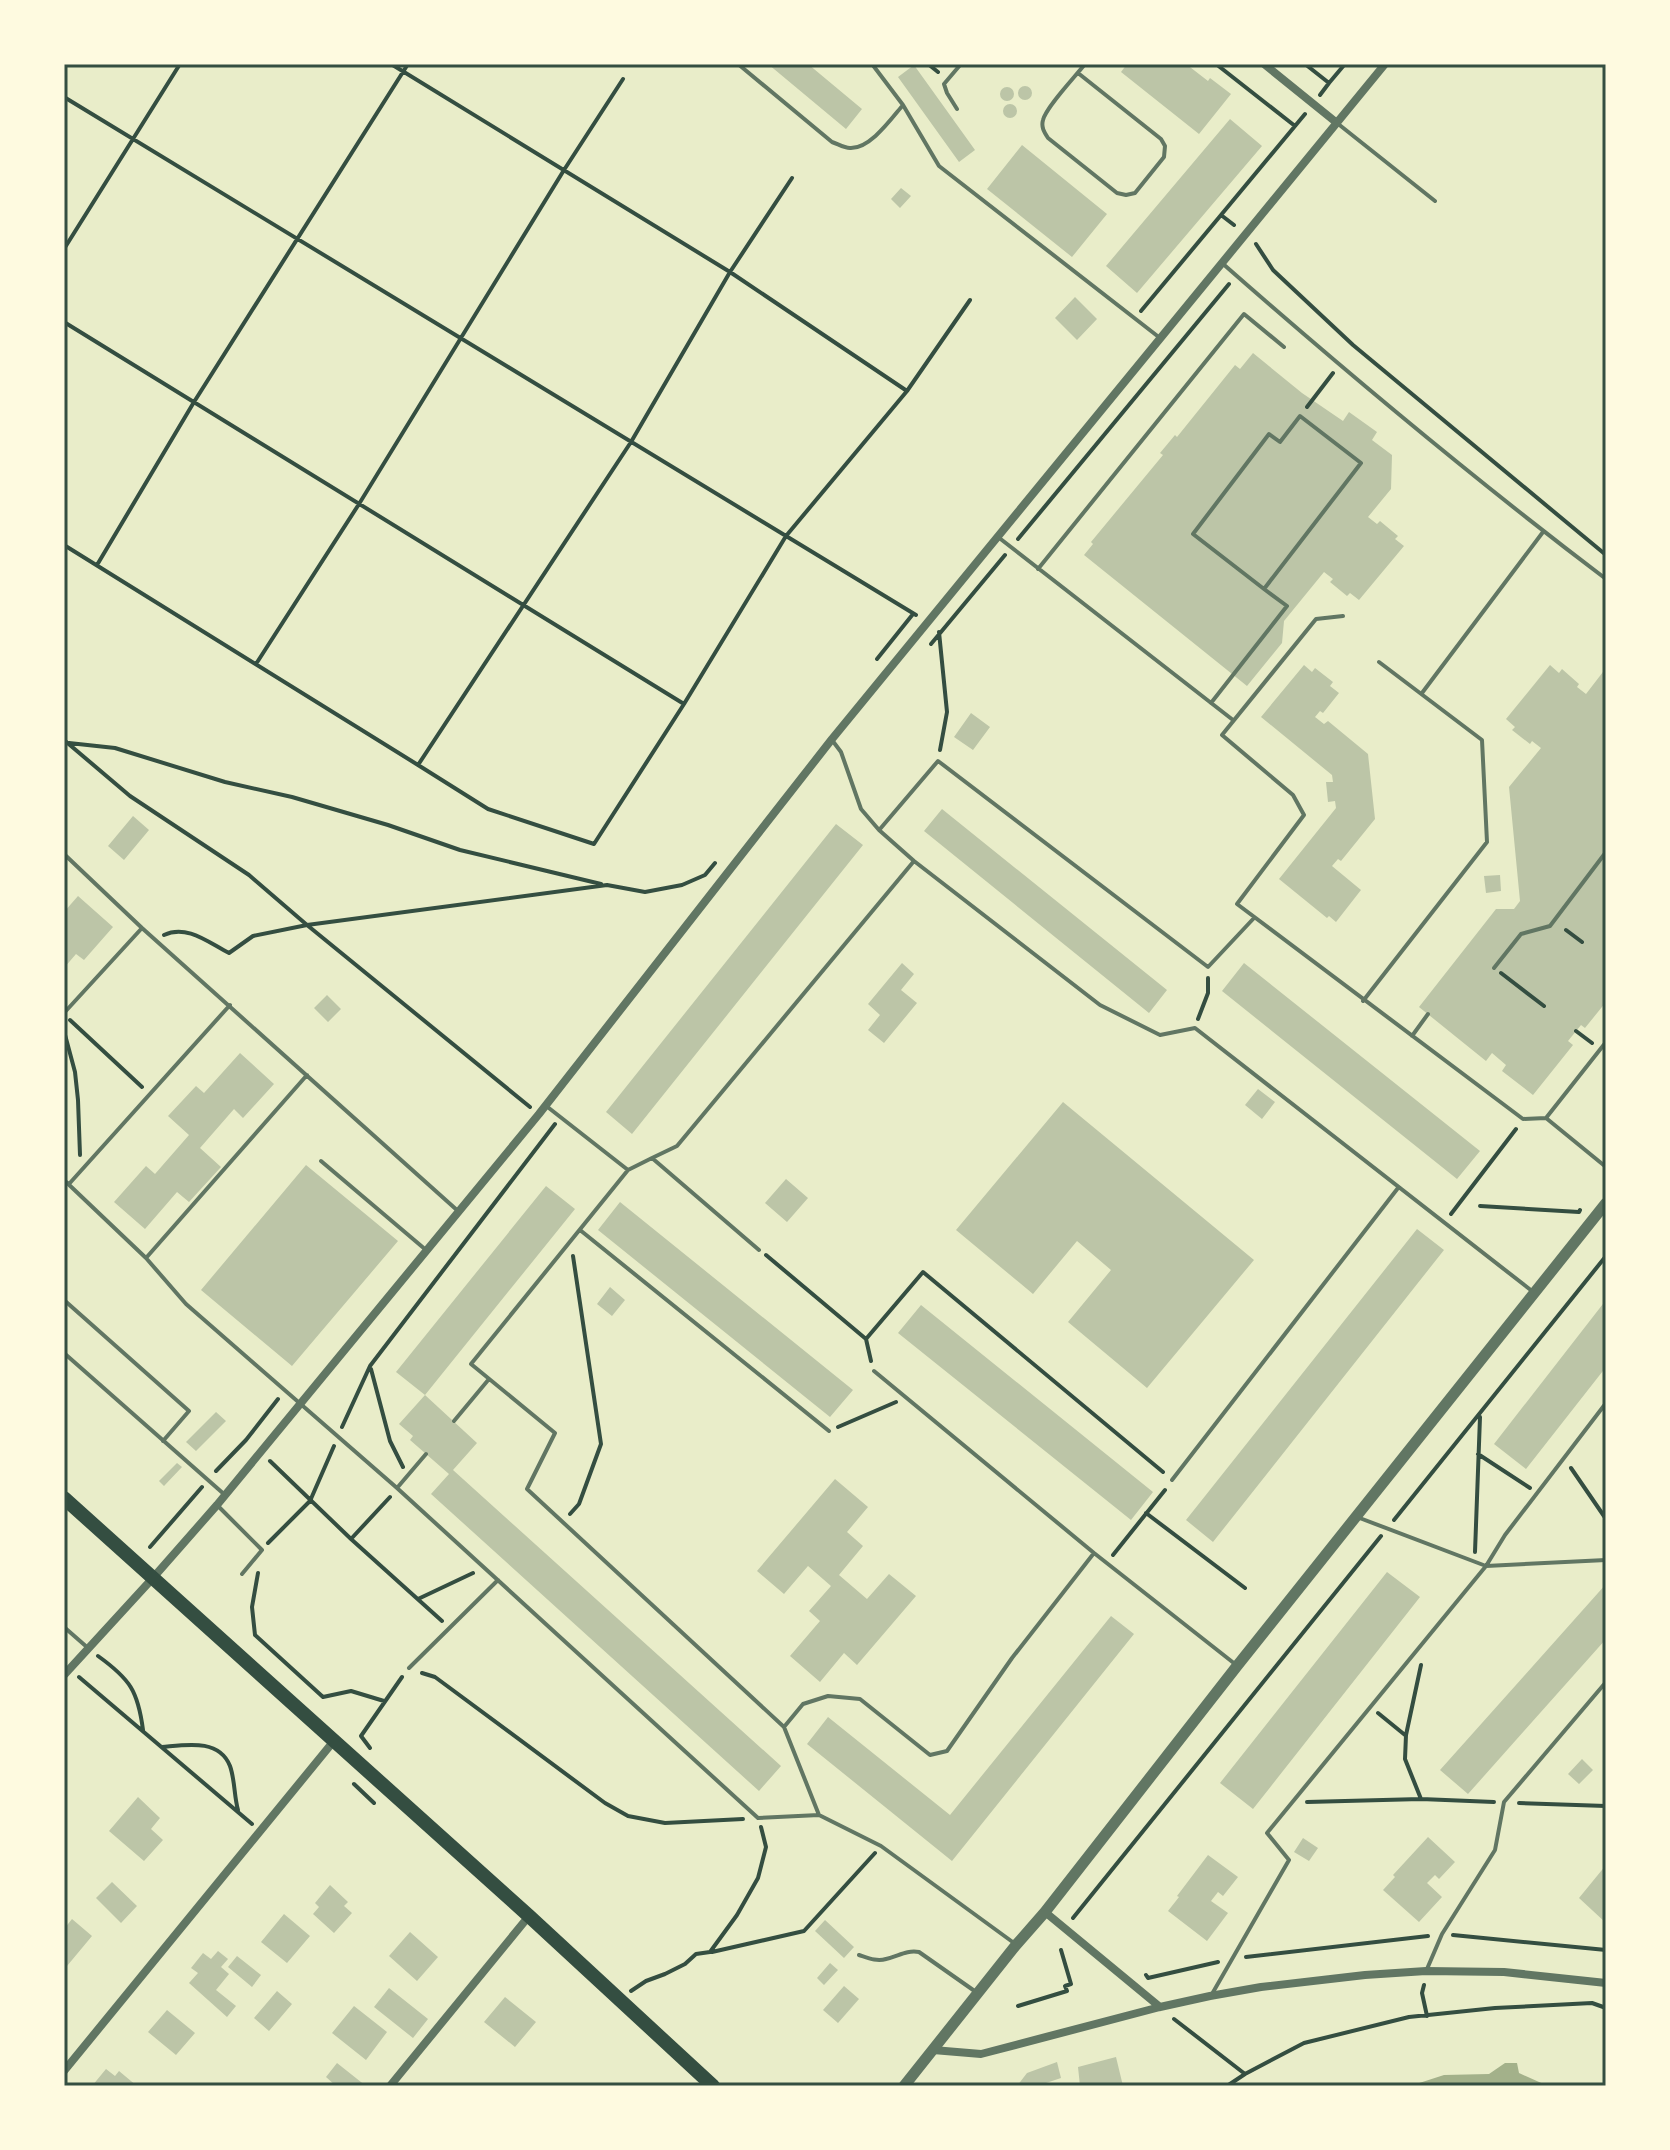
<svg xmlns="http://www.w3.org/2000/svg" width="1670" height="2150" viewBox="0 0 1670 2150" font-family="Helvetica,sans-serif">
<rect width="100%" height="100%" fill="#e9edc9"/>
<path fill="#a3b18a" d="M 1505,2063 L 1517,2063 L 1519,2073 L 1548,2086 L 1410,2086 L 1444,2075 L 1489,2074 Z"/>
<path fill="#bcc5a7" d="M 768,64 L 808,64 L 862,109 L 846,129 Z
M 1127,64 L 1186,64 L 1208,81 L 1210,78 L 1231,94 L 1199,134 L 1121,72 Z
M 914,65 L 975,150 L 959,162 L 898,77 Z
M1018 93a7 7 0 1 1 14 0a7 7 0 1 1-14 0Z
M1000 94a7 7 0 1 1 14 0a7 7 0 1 1-14 0Z
M1003 111a7 7 0 1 1 14 0a7 7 0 1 1-14 0Z
M 1230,119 L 1262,146 L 1137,293 L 1106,266 Z
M 1022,145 L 1107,214 L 1072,257 L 987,189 Z
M 901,188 L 911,196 L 900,208 L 891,199 Z
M 1075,297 L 1097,319 L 1077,340 L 1055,318 Z
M 1253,353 L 1302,393 L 1343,421 L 1349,412 L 1377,432 L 1372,440 L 1392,455 L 1391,489 L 1368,517 L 1377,524 L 1380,521 L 1398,536 L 1395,539 L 1404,546 L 1359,600 L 1350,593 L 1347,596 L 1330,582 L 1333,579 L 1324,572 L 1284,621 L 1282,643 L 1247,686 L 1084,555 L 1093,544 L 1091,542 L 1163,455 L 1160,453 L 1175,435 L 1177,437 L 1235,365 L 1240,369 Z
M 1304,665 L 1312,672 L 1315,668 L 1333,682 L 1330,686 L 1339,693 L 1323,713 L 1320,711 L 1315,717 L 1324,724 L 1328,721 L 1368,754 L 1375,819 L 1341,861 L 1338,859 L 1332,866 L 1361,890 L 1336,922 L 1329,916 L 1327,918 L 1279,879 L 1336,808 L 1335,801 L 1328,802 L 1326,782 L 1333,782 L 1332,775 L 1261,717 Z
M 1550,665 L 1559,673 L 1562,669 L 1579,684 L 1577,687 L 1586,694 L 1606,668 L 1606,1002 L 1585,1028 L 1581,1025 L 1568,1041 L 1573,1045 L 1533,1095 L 1502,1071 L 1506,1065 L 1492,1053 L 1486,1061 L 1419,1007 L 1496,909 L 1514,909 L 1520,901 L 1509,787 L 1541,748 L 1532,741 L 1530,744 L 1512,730 L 1515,727 L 1506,719 Z
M 971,713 L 990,727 L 973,750 L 954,737 Z
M 942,809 L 1167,990 L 1149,1013 L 924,831 Z
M 133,816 L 149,830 L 124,860 L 108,846 Z
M 836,824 L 863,845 L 632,1134 L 606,1112 Z
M 1500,875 L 1501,891 L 1486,893 L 1484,876 Z
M 78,896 L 113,927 L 84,960 L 76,954 L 64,968 L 64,912 Z
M 902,963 L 914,974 L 901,990 L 917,1003 L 884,1043 L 868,1030 L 880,1015 L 868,1004 Z
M 1244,963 L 1480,1151 L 1457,1179 L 1222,991 Z
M 327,995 L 341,1009 L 328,1022 L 314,1008 Z
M 240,1053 L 274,1084 L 243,1118 L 234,1109 L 200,1148 L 221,1167 L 189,1202 L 177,1192 L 145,1229 L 114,1202 L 146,1166 L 155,1174 L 189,1135 L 168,1116 L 196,1086 L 204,1093 Z
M 1258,1089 L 1275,1102 L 1262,1119 L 1245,1105 Z
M 1063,1102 L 1254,1260 L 1147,1388 L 1068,1322 L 1111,1270 L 1077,1241 L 1033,1294 L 956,1230 Z
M 306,1165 L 398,1241 L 292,1366 L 201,1290 Z
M 786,1179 L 808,1198 L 787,1222 L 765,1203 Z
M 546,1186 L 575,1209 L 425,1395 L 396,1372 Z
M 620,1202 L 853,1390 L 830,1417 L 598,1230 Z
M 1417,1229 L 1444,1250 L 1213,1542 L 1186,1520 Z
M 610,1287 L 625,1300 L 612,1316 L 597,1304 Z
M 1606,1300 L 1606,1367 L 1526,1469 L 1494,1444 Z
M 921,1305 L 1153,1492 L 1131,1520 L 898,1333 Z
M 425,1395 L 477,1443 L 453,1470 L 781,1766 L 759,1791 L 431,1494 L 449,1474 L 410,1440 L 413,1436 L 399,1424 Z
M 216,1412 L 226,1421 L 196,1451 L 186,1442 Z
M 177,1463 L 182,1467 L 164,1486 L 159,1481 Z
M 835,1479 L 868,1507 L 847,1532 L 863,1546 L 839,1575 L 867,1599 L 889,1574 L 916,1596 L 857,1665 L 844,1653 L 820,1682 L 790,1656 L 820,1621 L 809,1611 L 831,1586 L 808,1566 L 784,1594 L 757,1571 Z
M 1387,1572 L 1420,1597 L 1253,1809 L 1220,1783 Z
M 1606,1584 L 1606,1639 L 1468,1794 L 1440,1770 Z
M 1111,1616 L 1134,1634 L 952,1861 L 807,1744 L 828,1717 L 950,1815 Z
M 1582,1759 L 1593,1770 L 1579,1784 L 1568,1774 Z
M 138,1797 L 160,1818 L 151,1829 L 163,1840 L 144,1861 L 109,1831 Z
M 1428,1837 L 1455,1862 L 1439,1879 L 1435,1875 L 1427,1883 L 1442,1897 L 1419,1922 L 1383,1890 L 1395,1877 L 1393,1875 Z
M 1303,1838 L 1318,1848 L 1309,1861 L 1294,1852 Z
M 1208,1855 L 1238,1877 L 1223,1896 L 1218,1892 L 1211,1901 L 1228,1913 L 1207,1941 L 1168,1911 L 1179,1897 L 1177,1896 Z
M 1606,1865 L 1606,1923 L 1579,1898 Z
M 112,1882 L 137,1906 L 121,1923 L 96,1898 Z
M 330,1885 L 348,1902 L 344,1906 L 352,1913 L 334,1933 L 313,1914 L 319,1907 L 315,1903 Z
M 284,1914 L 310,1936 L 287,1963 L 261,1942 Z
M 72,1919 L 92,1936 L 67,1966 L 64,1964 L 64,1929 Z
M 825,1920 L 854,1947 L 844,1958 L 815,1931 Z
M 410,1932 L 438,1957 L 417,1981 L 389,1956 Z
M 218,1951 L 228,1959 L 221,1967 L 229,1974 L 216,1990 L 236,2006 L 227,2017 L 189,1983 L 198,1973 L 191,1968 L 203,1953 L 211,1959 Z
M 237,1956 L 261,1975 L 252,1987 L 228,1967 Z
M 830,1963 L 838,1970 L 824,1985 L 817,1978 Z
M 844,1986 L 859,1999 L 838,2023 L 823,2010 Z
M 389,1988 L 428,2019 L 413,2038 L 374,2007 Z
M 277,1991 L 292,2004 L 269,2031 L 254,2018 Z
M 505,1997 L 536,2022 L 515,2047 L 484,2022 Z
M 354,2006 L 387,2032 L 366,2060 L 332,2033 Z
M 167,2010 L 195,2033 L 176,2055 L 148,2032 Z
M 1116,2057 L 1123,2086 L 1080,2086 L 1078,2067 Z
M 1057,2062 L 1061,2078 L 1037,2086 L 1017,2086 L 1027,2073 Z
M 337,2063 L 366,2086 L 336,2086 L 326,2077 Z
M 106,2069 L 115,2076 L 119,2071 L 137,2086 L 92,2086 Z"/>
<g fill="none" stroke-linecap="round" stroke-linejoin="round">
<path stroke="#344e41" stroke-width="4" d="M 391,64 L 730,272 L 907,391
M 928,64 L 938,72
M 1216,64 L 1295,126
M 1305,64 L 1329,83 L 1320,95
M 1329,83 L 1345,64
M 64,97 L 916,615
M 1234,225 L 1221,215 L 1305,114
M 1256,244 L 1273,270 L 1353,345 L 1606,555
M 64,249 L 180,64
M 1141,311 L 1221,215
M 64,322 L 684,704
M 1307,407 L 1333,373
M 1018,539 L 1229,284
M 64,545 L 418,765 L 631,442 L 730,272 L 792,178
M 97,565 L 194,402 L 408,64
M 939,632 L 947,712 L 940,750
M 931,644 L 1005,555
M 877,659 L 913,614
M 256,664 L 359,504 L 564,170 L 623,79
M 64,740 L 130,796 L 249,875 L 307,925 L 530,1107
M 69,743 L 115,748 L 225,782 L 292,797 L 388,825 L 460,850 L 601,884
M 418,765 L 488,809 L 594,844 L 684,704 L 786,536 L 907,391 L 970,300
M 1566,930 L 1582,942
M 164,935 C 187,924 209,943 229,953 L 253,936 L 307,925 L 607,885 L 645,892 L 682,885 L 705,875 L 715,863
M 1501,973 L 1544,1006
M 1198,1019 L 1208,993 L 1208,978
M 70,1020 L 142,1087
M 64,1031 L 75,1072 L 78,1100 L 80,1155
M 1576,1031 L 1592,1043
M 1480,1206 L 1579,1212 L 1580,1210
M 1451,1214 L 1516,1129
M 766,1255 L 866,1339 L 923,1272 L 1163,1472
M 866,1339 L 871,1361
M 371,1369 L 390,1441 L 403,1467
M 342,1427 L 370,1366 L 555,1124
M 838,1427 L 896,1402
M 1478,1454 L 1530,1488
M 270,1461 L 351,1539 L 442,1621
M 1571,1468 L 1606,1519
M 216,1471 L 246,1440 L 278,1399
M 1146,1513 L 1245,1588
M 570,1514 L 579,1504 L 601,1444 L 573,1256
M 1394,1520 L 1606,1256
M 351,1539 L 390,1497
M 268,1543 L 310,1501 L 334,1446
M 150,1547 L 202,1487
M 1475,1552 L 1480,1417
M 1113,1555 L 1165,1490
M 258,1573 L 252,1607 L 255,1635 L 323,1697 L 351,1691 L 384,1701
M 418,1599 L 473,1573
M 98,1656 C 130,1679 138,1691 143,1730
M 1421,1665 L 1406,1735 L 1405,1759 L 1421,1799 L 1494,1802
M 422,1673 L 435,1677 L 605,1803 L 628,1816 L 665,1823 L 743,1819
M 79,1677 L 252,1824
M 1378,1713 L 1405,1735
M 162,1747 C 185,1745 219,1738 230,1766 C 235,1780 234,1796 238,1810
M 370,1748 L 361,1736 L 402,1677
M 354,1784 L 374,1803
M 1307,1802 L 1421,1799
M 1519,1803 L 1606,1806
M 1073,1918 L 1381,1536
M 1453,1935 L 1606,1950
M 712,1952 L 804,1931 L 875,1853
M 1246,1957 L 1428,1936
M 1146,1975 L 1148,1978 L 1218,1962
M 1424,1985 L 1422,1993 L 1427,2016
M 631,1991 L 646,1981 L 665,1974 L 685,1964 L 696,1954 L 710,1952 L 737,1915 L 758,1878 L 766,1847 L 761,1827
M 1018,2006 L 1067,1991 L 1065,1986 L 1071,1984 L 1061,1950
M 1174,2019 L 1245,2074
M 1227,2086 L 1245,2074 L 1304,2043 L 1409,2017 L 1495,2008 L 1592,2003 L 1606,2008"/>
<path stroke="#617663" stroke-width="4" d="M 738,64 L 832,142 C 838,144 844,148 850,148 C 870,149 891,119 903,105
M 872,64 L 903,105 L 939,166 L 1160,338
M 1078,73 L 1161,139 L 1165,146 L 1164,157 L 1135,193 L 1126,195 L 1117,193 L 1048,138 C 1044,132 1041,127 1043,120 C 1046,107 1075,77 1085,64
M 957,109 L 947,93 L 944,84 L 961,64
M 1337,123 L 1435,201
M 1222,263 C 1346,372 1474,479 1606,579
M 998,537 L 1233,720
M 1038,569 L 1244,314 L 1284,347
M 1343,616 L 1316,619 L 1222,735 L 1293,795 L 1304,815 L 1237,904 L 1523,1119 L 1546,1118 L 1606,1167
M 1422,693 L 1543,532
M 1211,703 L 1287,606 L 1264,589 L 1361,463 L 1300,416 L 1280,442 L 1269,434 L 1193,534 L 1264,589
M 832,740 L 841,752 L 861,809 L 879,830 L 914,861 L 1100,1005 L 1160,1035 L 1195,1028 L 1532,1291
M 880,829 L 938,761 L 1208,967 L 1254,918
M 64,854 L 142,928 L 458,1211
M 1494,968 L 1521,934 L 1550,926 L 1606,852
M 1363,1001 L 1487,842 L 1482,740 L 1379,662
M 64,1013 L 142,928
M 1412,1036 L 1428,1014
M 545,1105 L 628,1170 L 652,1158 L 759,1250
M 1546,1118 L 1606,1042
M 652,1158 L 677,1146 L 914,861
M 321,1161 L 426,1250
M 628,1170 L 471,1364 L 555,1433 L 527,1489 L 784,1727 L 819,1815
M 64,1180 L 146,1258 L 186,1304 L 397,1488 L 758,1818 L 819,1815 L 881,1846 L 1014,1943
M 69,1184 L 230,1005
M 580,1230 L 829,1431
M 146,1258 L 307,1075
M 64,1300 L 189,1411 L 163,1441
M 64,1353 L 225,1495
M 874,1371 L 1094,1553 L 1235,1664
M 454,1421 L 489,1379
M 1172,1480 L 1398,1188
M 397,1488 L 426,1454
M 218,1506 L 262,1550 L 242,1574
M 1357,1517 L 1486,1566 L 1606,1560
M 64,1627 L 88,1648
M 409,1668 L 498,1580
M 784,1727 L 803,1704 L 828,1696 L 860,1699 L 930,1755 L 947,1751 L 1012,1658 L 1094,1553
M 859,1955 C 868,1958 877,1962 886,1959 C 899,1956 906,1950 919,1952 L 976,1992
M 1427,1969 L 1442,1934 L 1495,1850 L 1504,1802 L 1606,1682
M 1212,1994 L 1289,1860 L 1267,1833 L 1486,1566 L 1505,1535 L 1606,1403"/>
<path stroke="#617663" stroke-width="8" d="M 1264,64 L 1337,123
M 1605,64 L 1606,65
M 64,1675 L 152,1579 L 217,1505 L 539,1114 L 832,739 L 1385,64
M 1045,1912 L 1160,2007
M 933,2050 L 981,2054 L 1160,2007 L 1210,1996 L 1261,1987 L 1365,1975 L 1426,1971 L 1504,1972 L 1606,1983
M 64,2071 L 333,1742
M 390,2086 L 529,1916"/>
<path stroke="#617663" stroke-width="11" d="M 904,2086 L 1016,1945 L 1045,1912 L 1237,1666 L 1606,1203"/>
<path stroke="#344e41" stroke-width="14" d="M 64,1498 L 529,1916 L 713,2086"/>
</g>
<rect width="1670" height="2150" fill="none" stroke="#fefae0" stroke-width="132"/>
<rect x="66" y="66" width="1538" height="2018" fill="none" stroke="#344e41" stroke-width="3"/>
</svg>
